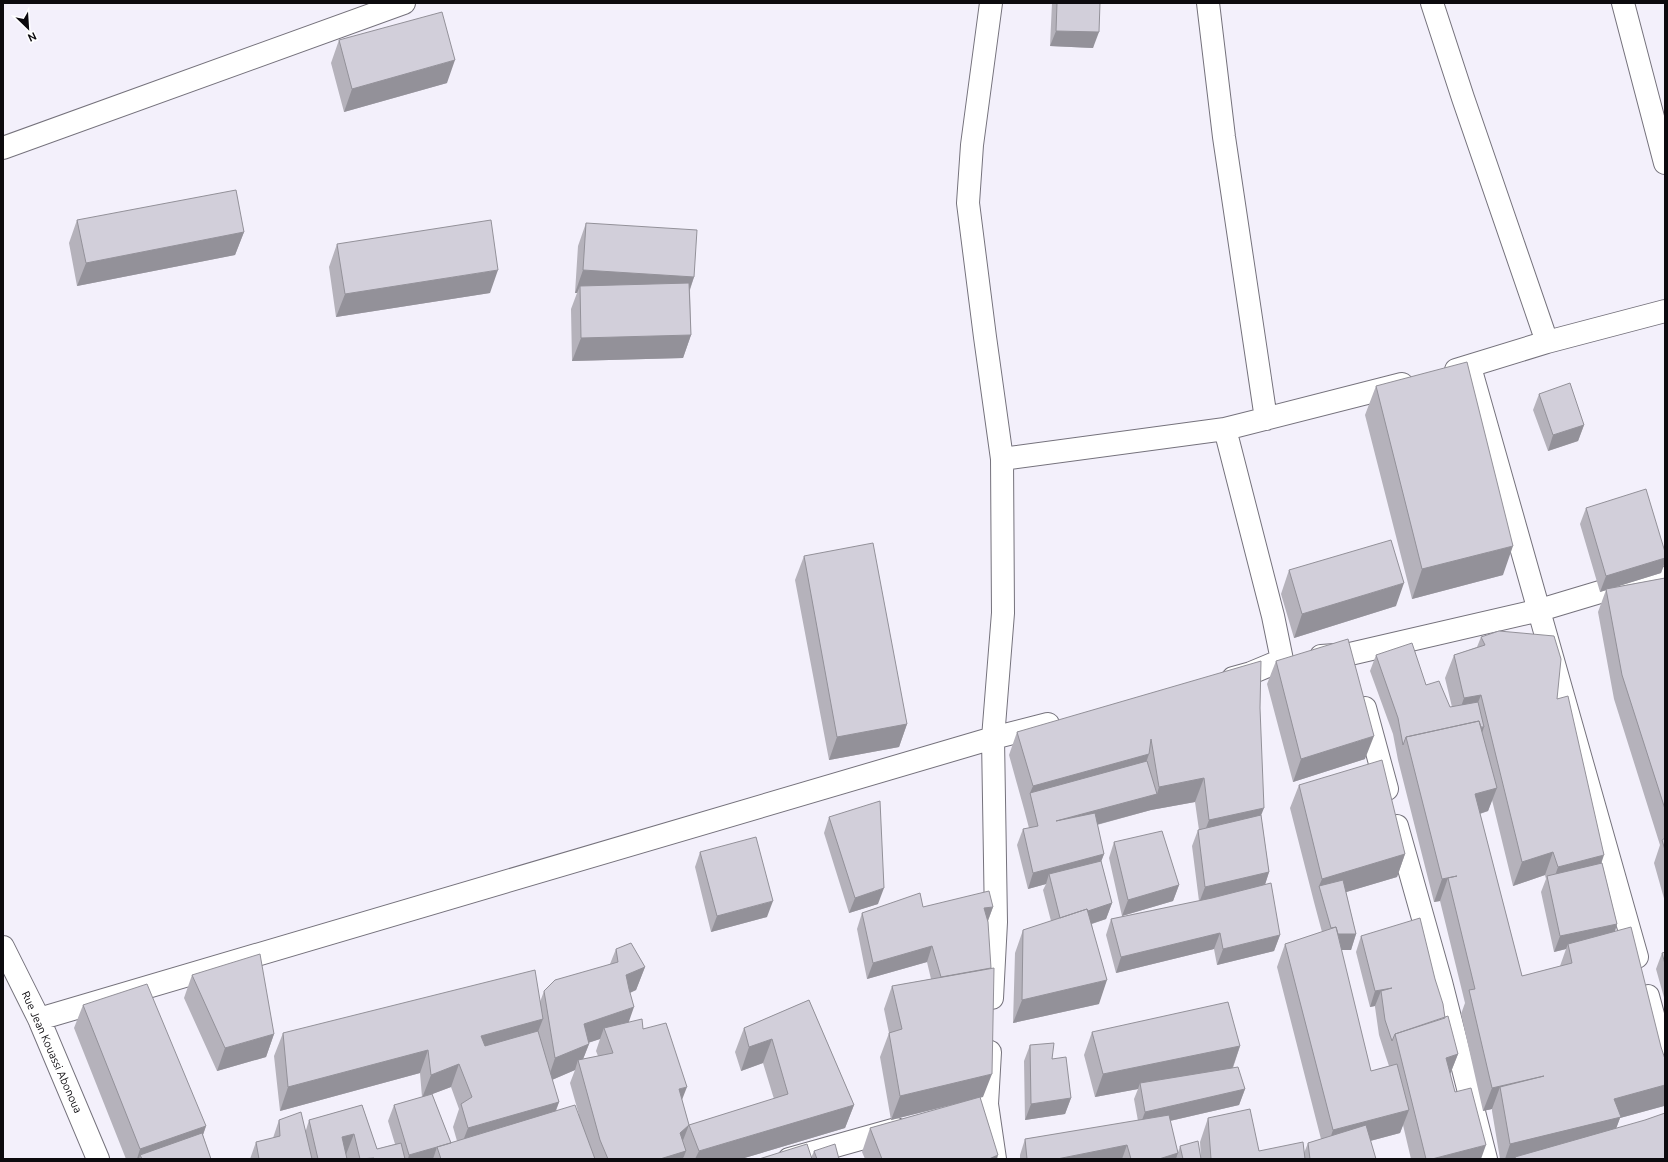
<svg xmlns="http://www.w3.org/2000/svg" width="1668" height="1162" viewBox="0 0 1668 1162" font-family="Ubuntu,sans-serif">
<rect width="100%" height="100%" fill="#f3f0fb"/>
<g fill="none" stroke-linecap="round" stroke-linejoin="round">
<defs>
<path id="minor" d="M 991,3 L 972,145 L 968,203 L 985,337 L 1002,459 L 1003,613 L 993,738 L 996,922 L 992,998
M 1208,3 L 1224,137 L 1266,419
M 1432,3 L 1463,98 L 1547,342
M 1623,3 L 1665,163
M 3,148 L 404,3
M 1470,367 L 1637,957
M 1456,370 L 1547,342 L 1665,311
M 1225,429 L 1273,616 L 1282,660 L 1251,673 L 1233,678
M 1002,459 L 1225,429 L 1402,384
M 1321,656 L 1350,654 L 1540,610 L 1600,592 L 1665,578
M 1365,708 L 1387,789
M 1397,826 L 1441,982 L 1486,1159
M 3,947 L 39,1019 L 98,1159
M 1648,996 L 1665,1059
M 39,1019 L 993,738 L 1048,724
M 990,1052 L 987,1104 L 995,1159
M 789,1159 L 896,1129"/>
</defs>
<use href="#minor" stroke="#75727c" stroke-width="24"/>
<use href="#minor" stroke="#fff" stroke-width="22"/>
</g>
<path fill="#b5b2bb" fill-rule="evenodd" d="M 1052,3 L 1100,3 L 1093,48 L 1050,46 Z
M 339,40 L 447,83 L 344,112 L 331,63 Z
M 77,220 L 244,232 L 235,255 L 77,286 L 69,243 Z
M 586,223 L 694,277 L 690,290 L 691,335 L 683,358 L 572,361 L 571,309 L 577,293 L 575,293 L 578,246 Z
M 337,244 L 490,293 L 336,317 L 329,267 Z
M 1376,386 L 1503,575 L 1412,599 L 1365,415 Z
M 1539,394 L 1584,425 L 1578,441 L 1548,451 L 1533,410 Z
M 1586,508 L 1665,552 L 1665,562 L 1661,573 L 1615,587 L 1665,578 L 1665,902 L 1654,863 L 1660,845 L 1614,699 L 1598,612 L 1606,590 L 1600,592 L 1580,524 Z
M 804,556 L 907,724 L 899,747 L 829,760 L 795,580 Z
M 1289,570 L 1396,606 L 1294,638 L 1281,594 Z
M 1481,637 L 1557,699 L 1602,863 L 1617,924 L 1615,932 L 1664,1106 L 1620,1118 L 1616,1128 L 1665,1159 L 1500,1159 L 1492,1111 L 1492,1109 L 1483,1111 L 1461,1014 L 1465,1003 L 1440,901 L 1434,902 L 1398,760 L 1393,734 L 1370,671 L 1376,655 L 1426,685 L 1450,707 L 1452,707 L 1445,678 L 1454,655 L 1477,647 ZM 1492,800 L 1513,886 L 1545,875 L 1546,879 L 1541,892 L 1554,952 L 1566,949 L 1560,966 L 1522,976 L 1480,814 L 1488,811 Z
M 1276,661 L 1365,759 L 1293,782 L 1267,684 Z
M 1260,708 L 1261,815 L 1269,872 L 1265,884 L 1280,935 L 1274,951 L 1217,965 L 1214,949 L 1116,973 L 1106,935 L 1111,919 L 1199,901 L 1192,846 L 1198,830 L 1199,830 L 1195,802 L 1151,810 L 1097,825 L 1104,854 L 1101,861 L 1112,903 L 1106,919 L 1092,924 L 1099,1004 L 1013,1023 L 1015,953 L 1023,930 L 1051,921 L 1043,890 L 1046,884 L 1028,889 L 1017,845 L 1023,829 L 1029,828 L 1024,809 L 1009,755 L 1017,732 Z
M 1299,785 L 1405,854 L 1397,877 L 1346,892 L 1356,934 L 1351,950 L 1341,950 L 1371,1071 L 1389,1066 L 1386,1057 L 1379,1035 L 1375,1007 L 1375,1006 L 1370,1007 L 1356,952 L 1361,936 L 1435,979 L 1445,1018 L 1458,1054 L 1450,1074 L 1455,1092 L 1481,1159 L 1411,1159 L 1403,1125 L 1400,1133 L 1370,1141 L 1376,1159 L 1176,1159 L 1180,1146 L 1201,1158 L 1200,1142 L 1208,1118 L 1259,1151 L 1304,1153 L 1308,1143 L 1321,1139 L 1277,967 L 1285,944 L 1322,932 L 1314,902 L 1290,808 Z
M 829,817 L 878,904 L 849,913 L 824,833 Z
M 1114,842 L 1179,885 L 1173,901 L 1122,916 L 1109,858 Z
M 700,852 L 767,917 L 711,932 L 695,867 Z
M 923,907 L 993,907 L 988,921 L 983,1097 L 980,1097 L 997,1159 L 865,1159 L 862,1152 L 870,1128 L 978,1098 L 891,1120 L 880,1057 L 889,1033 L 884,1009 L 892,986 L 931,979 L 927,962 L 867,979 L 857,929 L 862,913 Z
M 616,949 L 645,967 L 636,990 L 630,993 L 629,1022 L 643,1029 L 682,1100 L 689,1125 L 774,1099 L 763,1063 L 741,1071 L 735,1052 L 744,1028 L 809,1000 L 854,1105 L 845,1128 L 741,1159 L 684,1159 L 684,1157 L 683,1159 L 250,1159 L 256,1142 L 273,1138 L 279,1120 L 306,1130 L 309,1120 L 362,1105 L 377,1149 L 395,1144 L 388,1121 L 394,1105 L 422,1097 L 420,1073 L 280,1111 L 274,1056 L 283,1033 L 540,1002 L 544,991 L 610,964 ZM 600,1039 L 596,1051 L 598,1056 L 583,1059 L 589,1044 L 588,1043 ZM 575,1070 L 570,1083 L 579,1115 L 556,1111 L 559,1102 L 552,1080 ZM 451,1087 L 459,1109 L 453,1127 L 457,1141 L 451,1143 L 432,1094 Z
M 1665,952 L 1665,1001 L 1656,969 L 1662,953 Z
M 192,975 L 274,1034 L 266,1057 L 217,1071 L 184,998 Z
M 83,1005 L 206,1126 L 203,1135 L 211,1159 L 126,1159 L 74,1028 Z
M 1092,1032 L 1240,1046 L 1233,1068 L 1245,1089 L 1239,1105 L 1170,1121 L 1178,1153 L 1176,1159 L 1020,1159 L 1020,1155 L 1025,1139 L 1138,1121 L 1134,1099 L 1138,1089 L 1095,1097 L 1084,1055 Z
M 1030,1045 L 1052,1059 L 1071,1098 L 1065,1114 L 1025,1120 L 1024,1061 Z
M 814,1151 L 839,1159 L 759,1159 L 811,1158 Z"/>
<path fill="#939199" d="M 1056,31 L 1099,32 L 1093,48 L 1050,46 Z
M 455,60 L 447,83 L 344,112 L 352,89 Z
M 244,232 L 235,255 L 77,286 L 86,263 Z
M 498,270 L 490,293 L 336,317 L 345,294 Z
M 583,270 L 694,277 L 686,300 L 580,286 L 577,293 L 575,293 Z
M 691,335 L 683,358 L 572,361 L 581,338 Z
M 1584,425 L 1578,441 L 1548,451 L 1553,435 Z
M 1513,546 L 1503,575 L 1412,599 L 1422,569 Z
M 1665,558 L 1665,562 L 1661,573 L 1600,592 L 1606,576 Z
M 1404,583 L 1396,606 L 1294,638 L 1302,614 Z
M 1481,695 L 1472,718 L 1456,721 L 1464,698 Z
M 907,724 L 899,747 L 829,760 L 837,737 Z
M 1484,727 L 1479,742 L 1408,744 Z
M 1374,736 L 1365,759 L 1293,782 L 1301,759 Z
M 1149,754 L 1141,777 L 1030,793 L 1033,786 Z
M 1204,778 L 1195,802 L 1151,810 L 1051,837 L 1056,821 L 1157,794 L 1159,787 Z
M 1497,788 L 1488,811 L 1466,818 L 1475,794 Z
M 1264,808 L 1255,831 L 1200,844 L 1209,820 Z
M 1553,852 L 1545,875 L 1513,886 L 1522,862 Z
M 1104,854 L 1098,870 L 1049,874 L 1046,884 L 1028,889 L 1033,873 Z
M 1405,854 L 1397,877 L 1323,899 L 1319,886 L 1322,879 Z
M 1604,855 L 1596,879 L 1550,890 L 1558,867 Z
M 1269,872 L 1264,888 L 1199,903 L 1205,887 Z
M 1457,876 L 1448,878 L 1440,901 L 1434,902 L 1442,879 Z
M 1179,885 L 1173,901 L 1122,916 L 1128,900 Z
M 884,888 L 878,904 L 849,913 L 855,898 Z
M 773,901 L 767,917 L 711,932 L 717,916 Z
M 1112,903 L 1106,919 L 1054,936 L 1060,920 Z
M 993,907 L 987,923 L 984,908 Z
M 1617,924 L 1612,940 L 1568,944 L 1566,949 L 1554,952 L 1560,936 Z
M 1220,933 L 1214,949 L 1116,973 L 1121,957 Z
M 1333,934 L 1356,934 L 1351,950 L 1327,950 Z
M 1280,935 L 1274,951 L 1217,965 L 1223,949 Z
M 932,946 L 927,962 L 867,979 L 873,963 Z
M 645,967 L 636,990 L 618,998 L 626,975 Z
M 1107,980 L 1099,1004 L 1013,1023 L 1022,1000 Z
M 1392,988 L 1381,991 L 1375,1006 L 1370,1007 L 1375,991 Z
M 634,1007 L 626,1030 L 604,1028 L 600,1039 L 575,1047 L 584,1024 Z
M 543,1019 L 534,1042 L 473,1059 L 481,1036 Z
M 274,1034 L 266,1057 L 217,1071 L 225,1048 Z
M 772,1039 L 763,1063 L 741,1071 L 749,1047 Z
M 589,1044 L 580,1067 L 578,1060 L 575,1070 L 547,1082 L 555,1058 Z
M 1240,1046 L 1232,1069 L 1140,1083 L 1138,1089 L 1095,1097 L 1103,1074 Z
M 428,1050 L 420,1073 L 280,1111 L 288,1087 Z
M 1458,1054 L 1449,1077 L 1446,1058 Z
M 459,1064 L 451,1087 L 422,1098 L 431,1075 Z
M 992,1074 L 983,1097 L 891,1120 L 900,1096 Z
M 1544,1076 L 1500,1087 L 1492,1109 L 1483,1111 L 1492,1088 Z
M 1665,1085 L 1665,1103 L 1664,1106 L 1620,1118 L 1612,1140 L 1515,1157 L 1515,1159 L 1505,1159 L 1510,1144 L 1614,1099 Z
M 687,1087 L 678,1110 L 679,1089 Z
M 1245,1089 L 1239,1105 L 1139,1128 L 1145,1112 Z
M 1071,1098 L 1065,1114 L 1025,1120 L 1031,1104 Z
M 559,1102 L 550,1125 L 459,1151 L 468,1128 Z
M 854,1105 L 845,1128 L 741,1159 L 695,1159 L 699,1151 Z
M 1409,1110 L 1400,1133 L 1325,1153 L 1333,1130 Z
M 689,1125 L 680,1148 L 686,1151 L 683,1159 L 660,1159 L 680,1133 Z
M 206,1126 L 198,1149 L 140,1155 L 139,1159 L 137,1159 L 140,1149 Z
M 354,1134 L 345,1157 L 342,1137 Z
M 1127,1145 L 1122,1159 L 1057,1159 Z
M 1486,1145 L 1481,1159 L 1432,1159 Z
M 437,1147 L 433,1159 L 408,1159 L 409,1155 Z
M 1178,1153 L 1176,1159 L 1159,1159 Z
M 998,1155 L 997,1159 L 989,1159 Z"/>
<path fill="#d2cfda" stroke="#939199" d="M 1057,3 L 1100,3 L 1099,32 L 1056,31 Z
M 442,12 L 455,60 L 352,89 L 339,40 Z
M 236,190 L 244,232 L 86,263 L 77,220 Z
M 491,220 L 498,270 L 345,294 L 337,244 Z
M 586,223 L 697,230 L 694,277 L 583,270 Z
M 689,283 L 691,335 L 581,338 L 580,286 Z
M 1467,362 L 1513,546 L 1422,569 L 1376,386 Z
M 1570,383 L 1584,425 L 1553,435 L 1539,394 Z
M 1646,489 L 1665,552 L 1665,558 L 1606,576 L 1586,508 Z
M 1391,540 L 1404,583 L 1302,614 L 1289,570 Z
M 873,543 L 907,724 L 837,737 L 804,556 Z
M 1665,578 L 1665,809 L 1622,675 L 1606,589 Z
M 1499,631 L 1554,636 L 1561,659 L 1557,699 L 1568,696 L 1604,855 L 1558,867 L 1553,852 L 1522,862 L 1481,695 L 1464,698 L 1454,655 L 1485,645 L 1481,637 Z
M 1348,639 L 1374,736 L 1301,759 L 1276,661 Z
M 1412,643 L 1426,685 L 1439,681 L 1450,707 L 1478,702 L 1484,727 L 1481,727 L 1479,721 L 1406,737 L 1403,745 L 1398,718 L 1376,655 Z
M 1261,661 L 1260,708 L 1264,808 L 1209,820 L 1204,778 L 1159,787 L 1151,739 L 1149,754 L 1033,786 L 1017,732 Z
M 1479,721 L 1497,788 L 1475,794 L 1522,976 L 1572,963 L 1568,944 L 1631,927 L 1661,1047 L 1665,1059 L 1665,1085 L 1614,1099 L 1621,1117 L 1510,1144 L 1500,1087 L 1544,1076 L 1492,1088 L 1469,990 L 1475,989 L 1448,878 L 1457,876 L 1442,879 L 1406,737 Z
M 1382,760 L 1405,854 L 1322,879 L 1299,785 Z
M 1147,761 L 1157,794 L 1056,821 L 1095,813 L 1104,854 L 1033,873 L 1023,829 L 1038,826 L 1030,793 Z
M 880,801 L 884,888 L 855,898 L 829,817 Z
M 1261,815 L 1269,872 L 1205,887 L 1198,830 Z
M 1162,831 L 1179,885 L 1128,900 L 1114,842 Z
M 756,837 L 773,901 L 717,916 L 700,852 Z
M 1665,838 L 1665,850 L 1662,840 Z
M 1101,861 L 1112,903 L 1088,911 L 1087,909 L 1060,918 L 1049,874 Z
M 1602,863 L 1617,924 L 1560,936 L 1547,876 Z
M 1343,880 L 1356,934 L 1338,934 L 1336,927 L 1331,928 L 1319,886 Z
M 1271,883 L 1280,935 L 1223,949 L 1220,933 L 1121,957 L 1111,919 L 1212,898 Z
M 989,891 L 993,907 L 984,908 L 988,922 L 991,968 L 941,977 L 932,946 L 873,963 L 862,913 L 920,893 L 923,907 Z
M 1087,909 L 1107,980 L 1022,1000 L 1023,930 Z
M 1420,918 L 1435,979 L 1443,1004 L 1445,1018 L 1395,1034 L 1392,1041 L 1385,1020 L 1381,991 L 1392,988 L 1375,991 L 1361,936 Z
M 1336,927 L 1371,1071 L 1397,1064 L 1409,1110 L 1333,1130 L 1285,944 Z
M 631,943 L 645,967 L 626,975 L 629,989 L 634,1007 L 584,1024 L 589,1044 L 555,1058 L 544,991 L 555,980 L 618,962 L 616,949 Z
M 1665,952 L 1665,964 L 1662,953 Z
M 260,954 L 274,1034 L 225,1048 L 192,975 Z
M 994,968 L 992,1074 L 900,1096 L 889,1033 L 902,1029 L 892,986 Z
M 535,970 L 543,1019 L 481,1036 L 485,1046 L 538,1031 L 559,1102 L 468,1128 L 461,1104 L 472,1097 L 459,1064 L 431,1075 L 428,1050 L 288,1087 L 283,1033 Z
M 147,984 L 206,1126 L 140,1149 L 83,1005 Z
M 809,1000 L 854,1105 L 699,1151 L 689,1125 L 680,1133 L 686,1151 L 660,1159 L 608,1159 L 600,1140 L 578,1060 L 613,1053 L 604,1028 L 642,1019 L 643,1029 L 666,1023 L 687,1087 L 679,1089 L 689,1125 L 788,1094 L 772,1039 L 749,1047 L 744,1028 Z
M 1228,1002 L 1240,1046 L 1103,1074 L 1092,1032 Z
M 1448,1016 L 1458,1054 L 1446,1058 L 1455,1092 L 1471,1088 L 1486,1145 L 1432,1159 L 1426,1159 L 1395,1034 Z
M 1054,1043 L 1052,1059 L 1066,1057 L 1071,1098 L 1031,1104 L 1030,1045 Z
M 1238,1067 L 1245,1089 L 1145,1112 L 1140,1083 Z
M 432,1094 L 451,1143 L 409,1155 L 394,1105 Z
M 980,1097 L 998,1155 L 989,1159 L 882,1159 L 870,1128 Z
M 362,1105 L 377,1149 L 401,1143 L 405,1159 L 374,1159 L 374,1158 L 360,1159 L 354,1134 L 342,1137 L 347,1159 L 318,1159 L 309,1120 Z
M 575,1105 L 595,1159 L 441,1159 L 437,1147 Z
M 1250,1109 L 1259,1151 L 1303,1142 L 1305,1159 L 1211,1159 L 1208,1118 Z
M 301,1112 L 312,1159 L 259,1159 L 256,1142 L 280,1136 L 279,1120 Z
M 1665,1113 L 1665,1159 L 1516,1159 L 1515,1157 L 1645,1120 Z
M 1169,1115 L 1178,1153 L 1159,1159 L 1131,1159 L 1127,1145 L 1057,1159 L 1027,1159 L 1025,1139 Z
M 1366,1125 L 1376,1159 L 1310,1159 L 1308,1143 Z
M 202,1133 L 211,1159 L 142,1159 L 140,1155 Z
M 1198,1141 L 1201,1159 L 1183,1159 L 1180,1146 Z
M 807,1144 L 812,1159 L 759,1159 Z
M 835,1144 L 839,1159 L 817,1159 L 814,1151 Z"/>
<g text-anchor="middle" stroke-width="4" stroke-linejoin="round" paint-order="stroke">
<g font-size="11" fill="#0c0a0e" stroke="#fff">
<text transform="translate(52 1052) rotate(66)" y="4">Rue Jean Kouassi Abonoua</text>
</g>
</g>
<rect width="1668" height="1162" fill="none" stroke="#0c0a0e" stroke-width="8"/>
<g transform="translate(28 28) rotate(155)" stroke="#ffffff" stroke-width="3" paint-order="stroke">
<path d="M0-3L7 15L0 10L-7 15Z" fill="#0c0a0e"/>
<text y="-6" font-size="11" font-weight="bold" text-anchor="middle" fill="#0c0a0e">N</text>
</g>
</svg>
